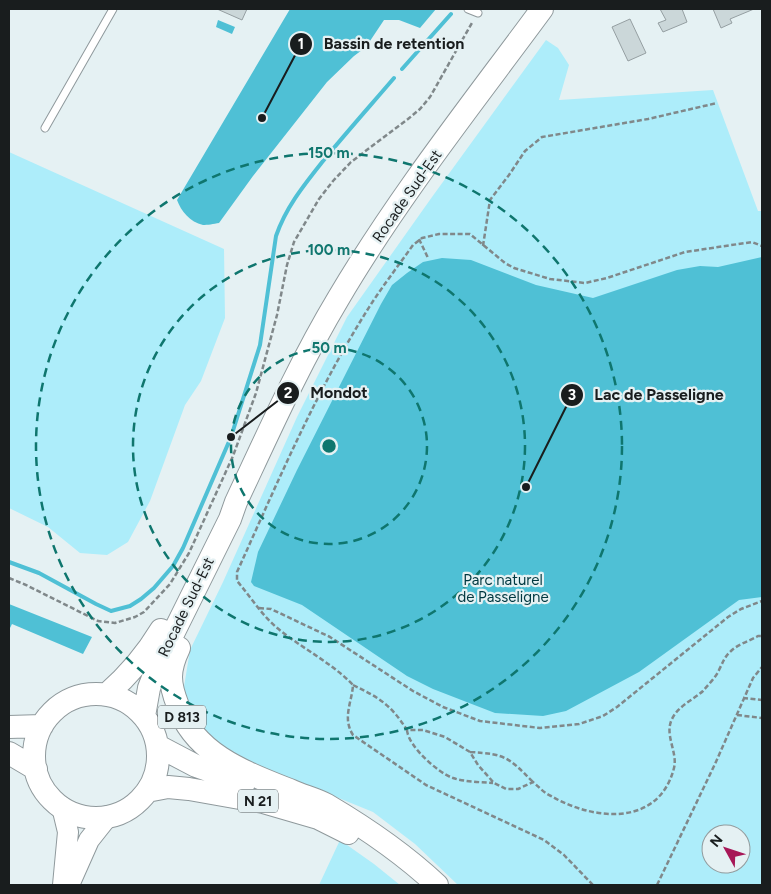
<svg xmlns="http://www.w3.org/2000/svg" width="771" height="894" viewBox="0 0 771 894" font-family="Figtree,sans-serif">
<rect width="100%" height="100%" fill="#e5f1f3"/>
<path fill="#adedfa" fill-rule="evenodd" d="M 546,40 L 558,48 L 569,65 L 559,100 L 713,90 L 758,211 L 762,211 L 762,885 L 458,885 L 415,844 L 373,812 L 228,753 L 196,731 L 183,693 L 190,650 L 223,582 L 297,417 L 347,317 L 432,197 ZM 711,834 L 741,834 L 741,864 L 711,864 Z
M 9,152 L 224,249 L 225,318 L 201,381 L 185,405 L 150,501 L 128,542 L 107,555 L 80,553 L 48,527 L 9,508 Z
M 340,840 L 374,864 L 400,885 L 319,885 Z"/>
<path fill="#4fc0d5" d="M 290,9 L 436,9 L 420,28 L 399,20 L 384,20 L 366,47 L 354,56 L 327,82 L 253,176 L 219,223 C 214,224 207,225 203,225 C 190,222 181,211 177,200 Z
M 218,20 L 235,27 L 232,34 L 216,27 Z
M 762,257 L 762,597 L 739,600 L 639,672 L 566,711 L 543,716 L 495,713 L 433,689 L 407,676 L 302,605 L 254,586 L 251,582 L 258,552 L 297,470 L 381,304 L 392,285 L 407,273 L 423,262 L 442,258 L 471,260 L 536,285 L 593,298 L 677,270 L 700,266 L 718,267 Z
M 9,604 L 92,637 L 83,654 L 12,624 L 9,630 Z"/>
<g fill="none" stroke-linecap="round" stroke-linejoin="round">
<path stroke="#4fc0d5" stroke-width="4" d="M 402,69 L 451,14
M 9,562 L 39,573 L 96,604 L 111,611 L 130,606 L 141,599 L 154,588 L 173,566 L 183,548 L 231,437 L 260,345 L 276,236 C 286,207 304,185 323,161 C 346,133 370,106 394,78"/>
</g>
<path fill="#cbd7d9" stroke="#959fa2" d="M 217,9 L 247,9 L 242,20 Z
M 660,9 L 682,9 L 687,22 L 663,32 L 658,23 L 666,20 Z
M 713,9 L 754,9 L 730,19 L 732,23 L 721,28 Z
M 630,19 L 646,53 L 628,61 L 612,27 Z"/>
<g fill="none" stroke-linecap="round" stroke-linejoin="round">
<defs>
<path id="lane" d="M 468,9 L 478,13
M 45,128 L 113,9"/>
<path id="secondary" d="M 62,807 L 68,832 L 63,885
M 69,885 L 89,840 L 108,816"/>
<path id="primary" d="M 179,648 C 168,671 169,683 178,706 C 195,755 247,773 292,791 C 303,796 316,799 327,805 C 366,828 404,854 437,885
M 107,694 C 129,675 146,655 161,630
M34 756a62 62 0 1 1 124 0a62 62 0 1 1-124 0Z
M 144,716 L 149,688 L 160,660 L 230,519 L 236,502 C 268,434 299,364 338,299 C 398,197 472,104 542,9
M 9,727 L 42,726
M 158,746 L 196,766 L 244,783
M 9,753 L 36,769
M 147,791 L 168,787 L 189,789 L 263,802 L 318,818 L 348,833"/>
</defs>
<use href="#lane" stroke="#8f999c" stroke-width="9"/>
<use href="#secondary" stroke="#8f999c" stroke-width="22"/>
<use href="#primary" stroke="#8f999c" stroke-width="24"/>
<path stroke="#80888a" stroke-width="2.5" stroke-dasharray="5 2.5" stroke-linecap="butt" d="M 419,239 L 428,258
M 483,246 L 490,200 L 509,175 L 525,151 L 542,137 L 648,119 L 717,103
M 9,578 L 26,585 L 98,621 L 115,623 L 135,617 L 144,612 L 170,584 L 189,553 L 233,456 L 256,393 L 277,315 L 287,265 L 294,242 L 319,199 L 333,181 L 351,162 L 408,119 L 420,109 L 430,97 L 473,21
M 259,608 L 271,609 L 330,637 L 413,691 L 443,707 L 480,721 L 540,728 L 579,724 L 603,716 L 617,707 L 728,617 L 741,609 L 762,601
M 353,685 C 380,698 391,705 407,730 L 423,730 L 445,737 L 470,752 L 478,765 L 494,783 L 506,789 L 518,789 L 533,782 C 539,787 544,793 551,796 C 594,821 659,827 674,768 C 678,752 664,735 672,719 C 678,706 693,700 703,691 C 708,685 716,677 719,670 C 723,662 725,656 731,651 C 738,644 750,641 758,636 L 762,636
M 743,698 L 762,700
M 737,715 L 762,718
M 407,730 C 408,746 438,773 453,778 C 465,782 480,782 493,783
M 470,752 C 506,754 508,757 533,782
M 593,885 L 564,855 L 544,840 L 426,785 L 353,735 C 342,718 352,702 353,685 C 331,662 301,648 276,627 C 261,614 250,596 237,581 L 237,572 C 276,486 313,398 363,317 C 378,292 396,269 413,245 L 422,238 L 439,234 L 470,234 L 505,263 L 514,268 L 550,279 L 585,283 L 607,278 L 685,252 L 752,242 L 762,246
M 657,885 L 715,764 L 753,678 L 762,667"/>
<use href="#lane" stroke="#fff" stroke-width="7"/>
<use href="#secondary" stroke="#fff" stroke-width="20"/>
<use href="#primary" stroke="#fff" stroke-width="22"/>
</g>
<g fill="none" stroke="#0f766e" stroke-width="2.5" stroke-dasharray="9 6">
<circle cx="329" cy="446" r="98"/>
<circle cx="329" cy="446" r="196"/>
<circle cx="329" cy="446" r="293"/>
</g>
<g text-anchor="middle" stroke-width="4.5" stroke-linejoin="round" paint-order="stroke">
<g fill="#e5f1f3" stroke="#565d5e" stroke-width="1">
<rect x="158" y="705.5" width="48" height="23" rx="4"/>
<rect x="238" y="789.5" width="40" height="23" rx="4"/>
</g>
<g font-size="14" font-weight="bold" fill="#191d1e">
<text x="182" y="722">D 813</text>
<text x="258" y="806">N 21</text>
</g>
<g font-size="15" fill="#191d1e" stroke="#e5f1f3">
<text transform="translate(407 196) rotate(-55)" y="5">Rocade Sud-Est</text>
<text transform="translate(186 607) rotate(-64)" y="5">Rocade Sud-Est</text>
</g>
<g font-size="15" fill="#003840" stroke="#e5f1f3">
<text x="503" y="585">Parc naturel<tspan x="503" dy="17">de Passeligne</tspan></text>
</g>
</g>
<circle cx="329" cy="446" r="8" fill="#0f766e" stroke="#e5f1f3" stroke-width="2.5"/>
<g font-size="15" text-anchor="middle" font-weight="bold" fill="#0f766e" stroke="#e5f1f3" stroke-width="4.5" stroke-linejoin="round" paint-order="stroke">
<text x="329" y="158">150 m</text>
<text x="329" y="255">100 m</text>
<text x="329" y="353">50 m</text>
</g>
<path fill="none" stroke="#191d1e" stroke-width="2" d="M262 118L301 44M231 437L288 393M526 487L572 395"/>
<g fill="#191d1e" stroke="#e5f1f3" stroke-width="2">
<circle cx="262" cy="118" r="5"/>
<circle cx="231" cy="437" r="5"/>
<circle cx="526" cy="487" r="5"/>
<circle cx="301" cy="44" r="12"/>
<circle cx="288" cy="393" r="12"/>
<circle cx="572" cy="395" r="12"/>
</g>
<g font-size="15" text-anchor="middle" font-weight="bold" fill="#fff">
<text x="301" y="49">1</text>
<text x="288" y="398">2</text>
<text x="572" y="400">3</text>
</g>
<g font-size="16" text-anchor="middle" font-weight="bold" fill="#191d1e" stroke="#e5f1f3" stroke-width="4.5" stroke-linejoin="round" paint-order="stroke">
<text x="394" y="49">Bassin de retention</text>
<text x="339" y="398">Mondot</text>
<text x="659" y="400">Lac de Passeligne</text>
</g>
<rect width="771" height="894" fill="none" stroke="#191d1e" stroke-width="20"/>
<g transform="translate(726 849) rotate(310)"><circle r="24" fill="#e5f1f3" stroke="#939c9e"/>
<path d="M0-4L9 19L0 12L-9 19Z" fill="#a71757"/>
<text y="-8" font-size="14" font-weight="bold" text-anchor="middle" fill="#191d1e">N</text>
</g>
</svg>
